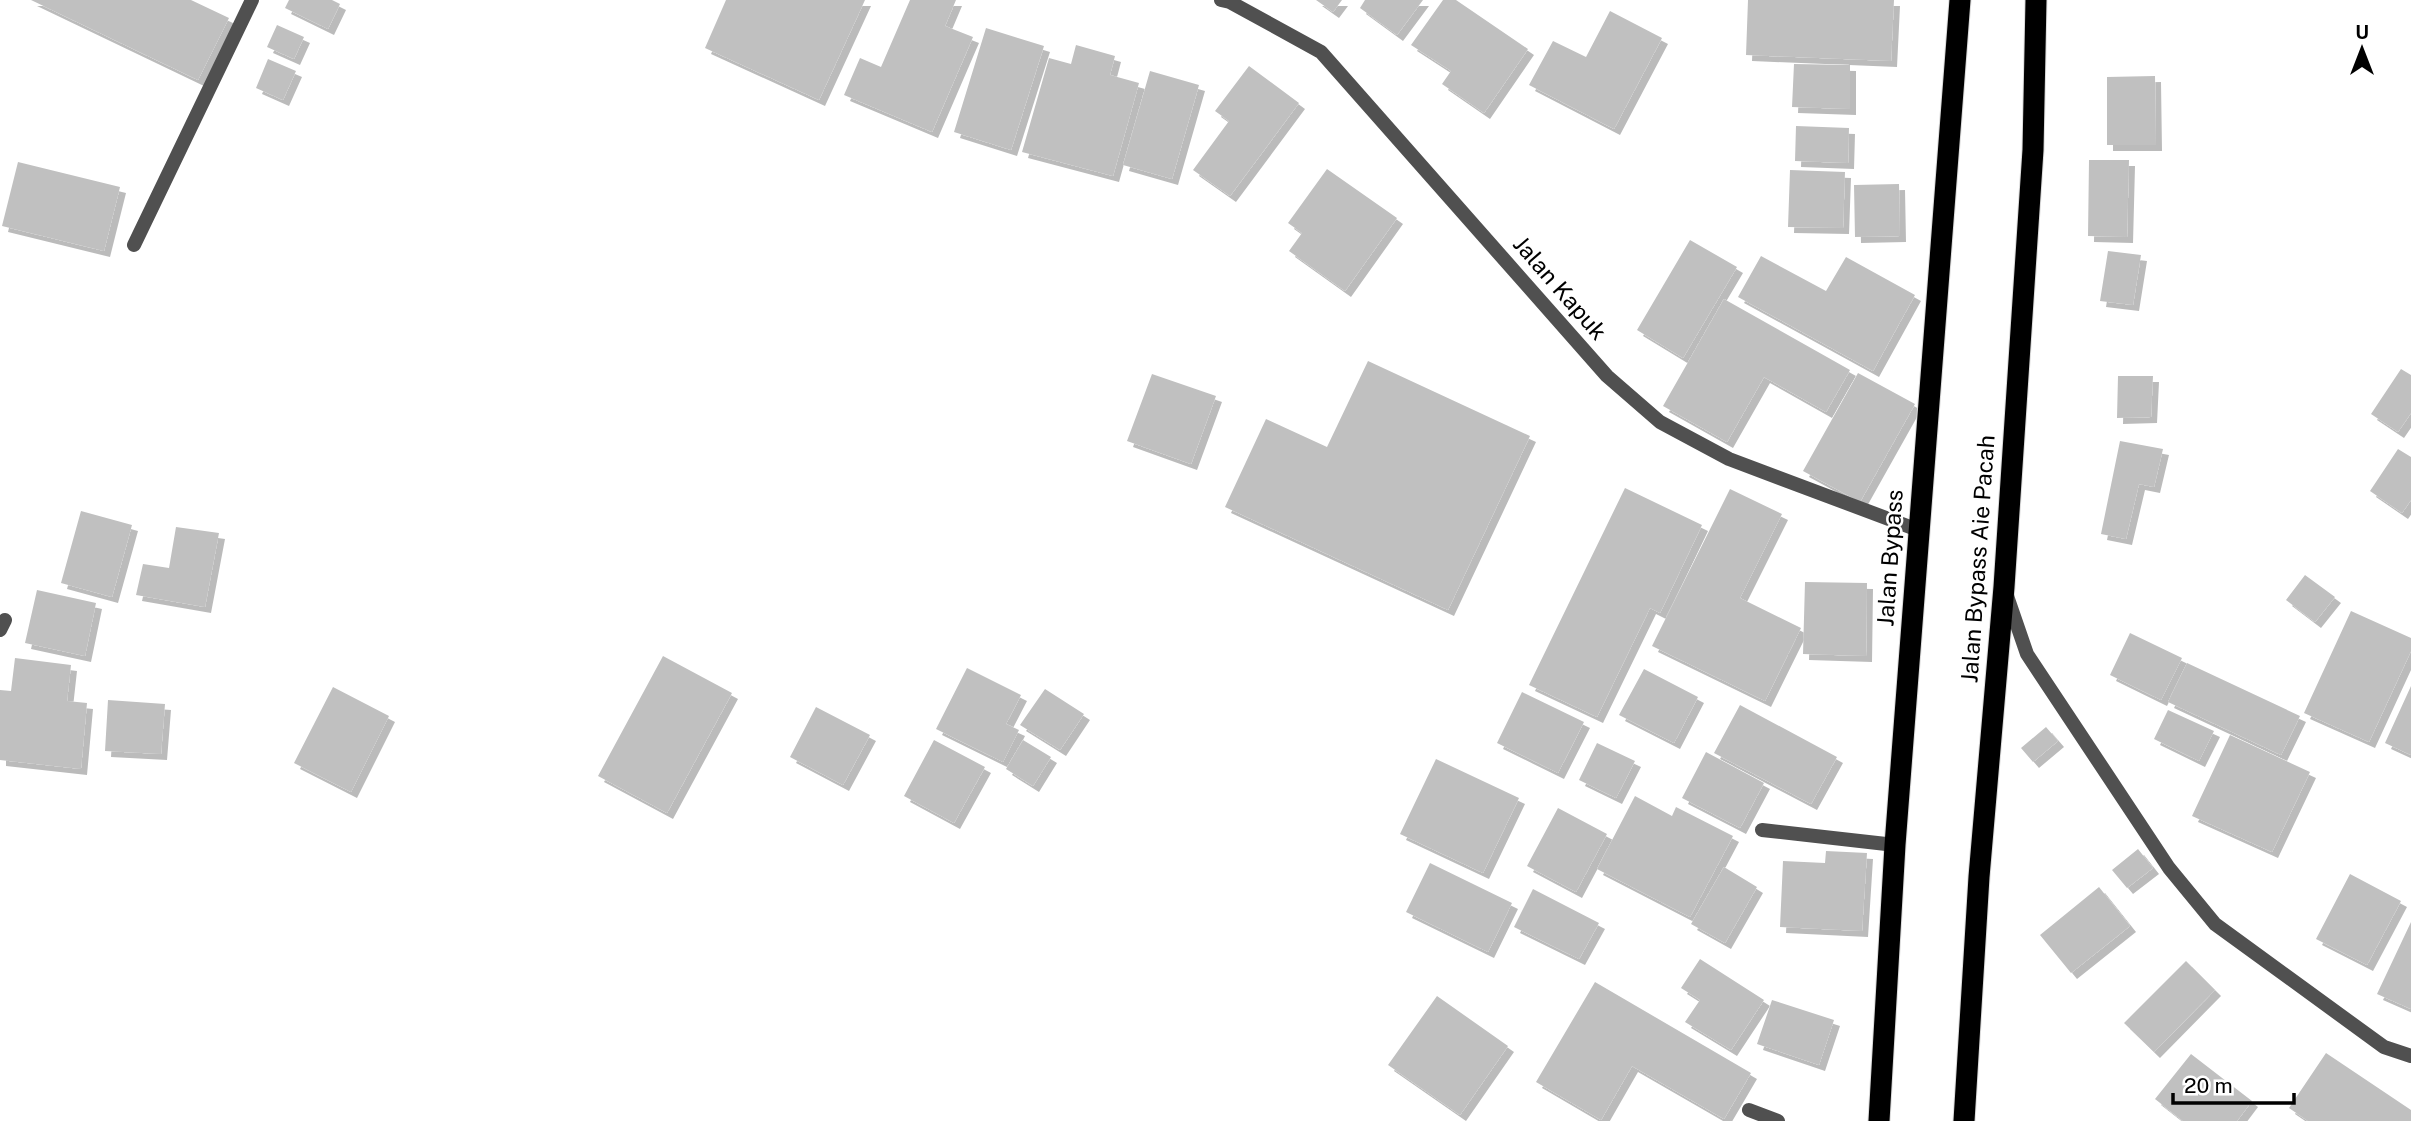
<svg xmlns="http://www.w3.org/2000/svg" width="2411" height="1121" viewBox="0 0 2411 1121" font-family="'Public Sans',sans-serif">
<defs>
<filter id="shadow"><feDropShadow dx="6" dy="6" stdDeviation="0" flood-color="#0004"/></filter>
</defs>
<rect width="100%" height="100%" fill="#fff"/>
<path fill="#c0c0c0" filter="url(#shadow)" d="M 31,0 L 191,0 L 229,18 L 198,80 Z
M 289,0 L 332,0 L 340,4 L 328,29 L 285,8 Z
M 726,0 L 865,0 L 819,100 L 705,48 Z
M 910,0 L 956,0 L 945,26 L 973,37 L 932,132 L 844,95 L 860,58 L 881,67 Z
M 1316,0 L 1342,0 L 1333,12 Z
M 1365,0 L 1423,0 L 1397,35 L 1360,8 Z
M 1443,0 L 1456,0 L 1528,49 L 1484,113 L 1442,84 L 1451,71 L 1411,45 Z
M 1748,0 L 1894,0 L 1891,61 L 1746,55 Z
M 1610,11 L 1662,38 L 1614,129 L 1529,85 L 1553,41 L 1586,57 Z
M 277,25 L 304,37 L 294,59 L 267,47 Z
M 986,28 L 1044,46 L 1011,150 L 954,132 Z
M 1076,45 L 1115,56 L 1110,75 L 1139,83 L 1113,176 L 1022,152 L 1049,58 L 1071,64 Z
M 268,59 L 296,71 L 283,100 L 256,88 Z
M 1794,64 L 1850,65 L 1850,109 L 1792,107 Z
M 1249,66 L 1299,103 L 1230,196 L 1193,170 L 1229,121 L 1215,111 Z
M 1150,71 L 1199,85 L 1172,179 L 1123,165 Z
M 2155,76 L 2156,145 L 2107,145 L 2107,77 Z
M 1796,126 L 1849,128 L 1848,163 L 1795,161 Z
M 2089,160 L 2129,160 L 2127,237 L 2088,236 Z
M 18,162 L 120,187 L 104,251 L 2,226 Z
M 1327,169 L 1397,218 L 1345,291 L 1289,251 L 1302,233 L 1288,223 Z
M 1790,170 L 1845,172 L 1843,228 L 1788,227 Z
M 1899,184 L 1900,236 L 1855,237 L 1854,185 Z
M 1690,240 L 1737,267 L 1683,358 L 1637,330 Z
M 2108,251 L 2141,255 L 2133,305 L 2100,301 Z
M 1761,256 L 1826,291 L 1846,257 L 1915,295 L 1873,371 L 1738,297 Z
M 1724,299 L 1850,370 L 1826,412 L 1764,377 L 1727,442 L 1663,406 Z
M 1368,361 L 1530,436 L 1448,610 L 1225,507 L 1266,419 L 1327,447 Z
M 2401,369 L 2411,375 L 2411,413 L 2398,432 L 2371,414 Z
M 1858,373 L 1915,404 L 1860,502 L 1803,471 Z
M 1152,374 L 1216,396 L 1191,464 L 1127,441 Z
M 2118,376 L 2153,376 L 2151,417 L 2117,418 Z
M 2120,441 L 2163,449 L 2154,487 L 2139,484 L 2126,539 L 2101,534 Z
M 2398,449 L 2411,457 L 2411,500 L 2402,513 L 2370,491 Z
M 1625,488 L 1702,525 L 1660,613 L 1650,608 L 1597,717 L 1529,685 Z
M 1730,489 L 1782,514 L 1740,598 L 1801,628 L 1765,701 L 1652,646 Z
M 81,511 L 132,525 L 112,597 L 61,583 Z
M 176,527 L 219,533 L 205,607 L 136,595 L 143,564 L 169,568 Z
M 2305,575 L 2335,597 L 2315,622 L 2286,600 Z
M 1805,582 L 1867,583 L 1866,656 L 1803,654 Z
M 37,590 L 96,603 L 85,656 L 25,643 Z
M 2351,611 L 2411,638 L 2411,651 L 2369,742 L 2304,713 Z
M 2130,633 L 2182,658 L 2161,700 L 2110,675 Z
M 663,656 L 732,693 L 667,813 L 598,776 Z
M 15,658 L 71,665 L 67,701 L 87,703 L 81,769 L 0,760 L 0,690 L 11,691 Z
M 2187,663 L 2300,716 L 2281,755 L 2168,702 Z
M 967,668 L 1021,695 L 1006,724 L 1019,730 L 1003,762 L 936,729 Z
M 1644,669 L 1698,697 L 1674,743 L 1619,715 Z
M 2411,686 L 2411,755 L 2385,743 Z
M 333,687 L 389,716 L 351,792 L 294,763 Z
M 1045,689 L 1084,714 L 1060,750 L 1020,725 Z
M 1522,692 L 1584,722 L 1558,773 L 1497,743 Z
M 108,700 L 165,704 L 161,754 L 105,751 Z
M 1740,705 L 1837,757 L 1811,804 L 1714,753 Z
M 816,707 L 870,735 L 843,785 L 790,757 Z
M 2168,710 L 2214,731 L 2199,761 L 2154,739 Z
M 2046,727 L 2058,741 L 2033,762 L 2021,748 Z
M 2230,735 L 2310,772 L 2272,852 L 2192,816 Z
M 934,740 L 985,767 L 954,823 L 904,796 Z
M 1023,740 L 1051,757 L 1033,786 L 1006,769 Z
M 1597,743 L 1635,761 L 1616,798 L 1579,780 Z
M 1706,752 L 1764,783 L 1740,828 L 1682,798 Z
M 1436,759 L 1519,798 L 1483,873 L 1400,834 Z
M 1635,796 L 1672,816 L 1676,807 L 1733,836 L 1690,917 L 1597,869 Z
M 1558,808 L 1607,834 L 1576,892 L 1527,866 Z
M 2138,849 L 2153,868 L 2127,888 L 2112,870 Z
M 1826,851 L 1867,853 L 1862,931 L 1780,927 L 1783,861 L 1825,863 Z
M 1430,863 L 1512,903 L 1488,952 L 1406,912 Z
M 1724,867 L 1757,887 L 1725,943 L 1691,924 Z
M 2350,874 L 2401,901 L 2367,965 L 2316,939 Z
M 2099,887 L 2130,926 L 2071,973 L 2040,935 Z
M 1533,889 L 1599,923 L 1579,959 L 1514,927 Z
M 2411,922 L 2411,1009 L 2377,994 Z
M 1700,959 L 1764,1000 L 1731,1050 L 1685,1022 L 1700,1000 L 1681,988 Z
M 2186,961 L 2215,990 L 2154,1052 L 2124,1023 Z
M 1595,982 L 1751,1073 L 1724,1119 L 1632,1066 L 1601,1120 L 1536,1082 Z
M 1437,996 L 1508,1046 L 1460,1115 L 1388,1065 Z
M 1772,1000 L 1834,1020 L 1819,1065 L 1757,1044 Z
M 2326,1053 L 2411,1110 L 2411,1121 L 2308,1121 L 2289,1108 Z
M 2191,1054 L 2252,1101 L 2237,1121 L 2183,1121 L 2155,1099 Z"/>
<g fill="none" stroke-linecap="round" stroke-linejoin="round">
<defs>
<path id="highway" d="M 1879,1121 L 1895,845 L 1960,0
M 1964,1121 L 1979,877 L 2004,587 L 2033,150 L 2036,0"/>
</defs>
<use href="#highway" stroke="#dbdbdb" stroke-width="23"/>
<path stroke="#505050" stroke-width="14" d="M 1221,0 L 1230,2 L 1321,52 L 1607,376 L 1660,422 L 1729,459 L 1918,530
M 134,245 L 252,0
M 2007,596 L 2027,654 L 2169,868 L 2215,924 L 2384,1047 L 2411,1056
M 0,630 L 5,620
M 1762,830 L 1895,845
M 1749,1110 L 1778,1121"/>
<use href="#highway" stroke="#000" stroke-width="21"/>
</g>
<g text-anchor="middle" stroke-width="5" stroke-linejoin="round" paint-order="stroke">
<g font-size="23" fill="#000" stroke="#fff">
<text transform="translate(1560 288) rotate(49)" y="8">Jalan Kapuk</text>
<text transform="translate(1890 558) rotate(-86)" y="8">Jalan Bypass</text>
<text transform="translate(1978 559) rotate(-86)" y="8">Jalan Bypass Aie Pacah</text>
</g>
</g>
<g transform="translate(2362 49)" stroke="#ffffff" stroke-width="5" paint-order="stroke">
<path d="M0-5L12 26L0 18L-12 26Z" fill="#000000"/>
<text y="-10" font-size="19" font-weight="bold" text-anchor="middle" fill="#000000">U</text>
</g>
<path d="M2173 1093v10h121v-10" fill="none" stroke="#000000" stroke-width="3.5"/>
<text x="2184" y="1093" font-size="21" fill="#000000" stroke="#ffffff" stroke-width="5" paint-order="stroke">20 m</text>
</svg>
